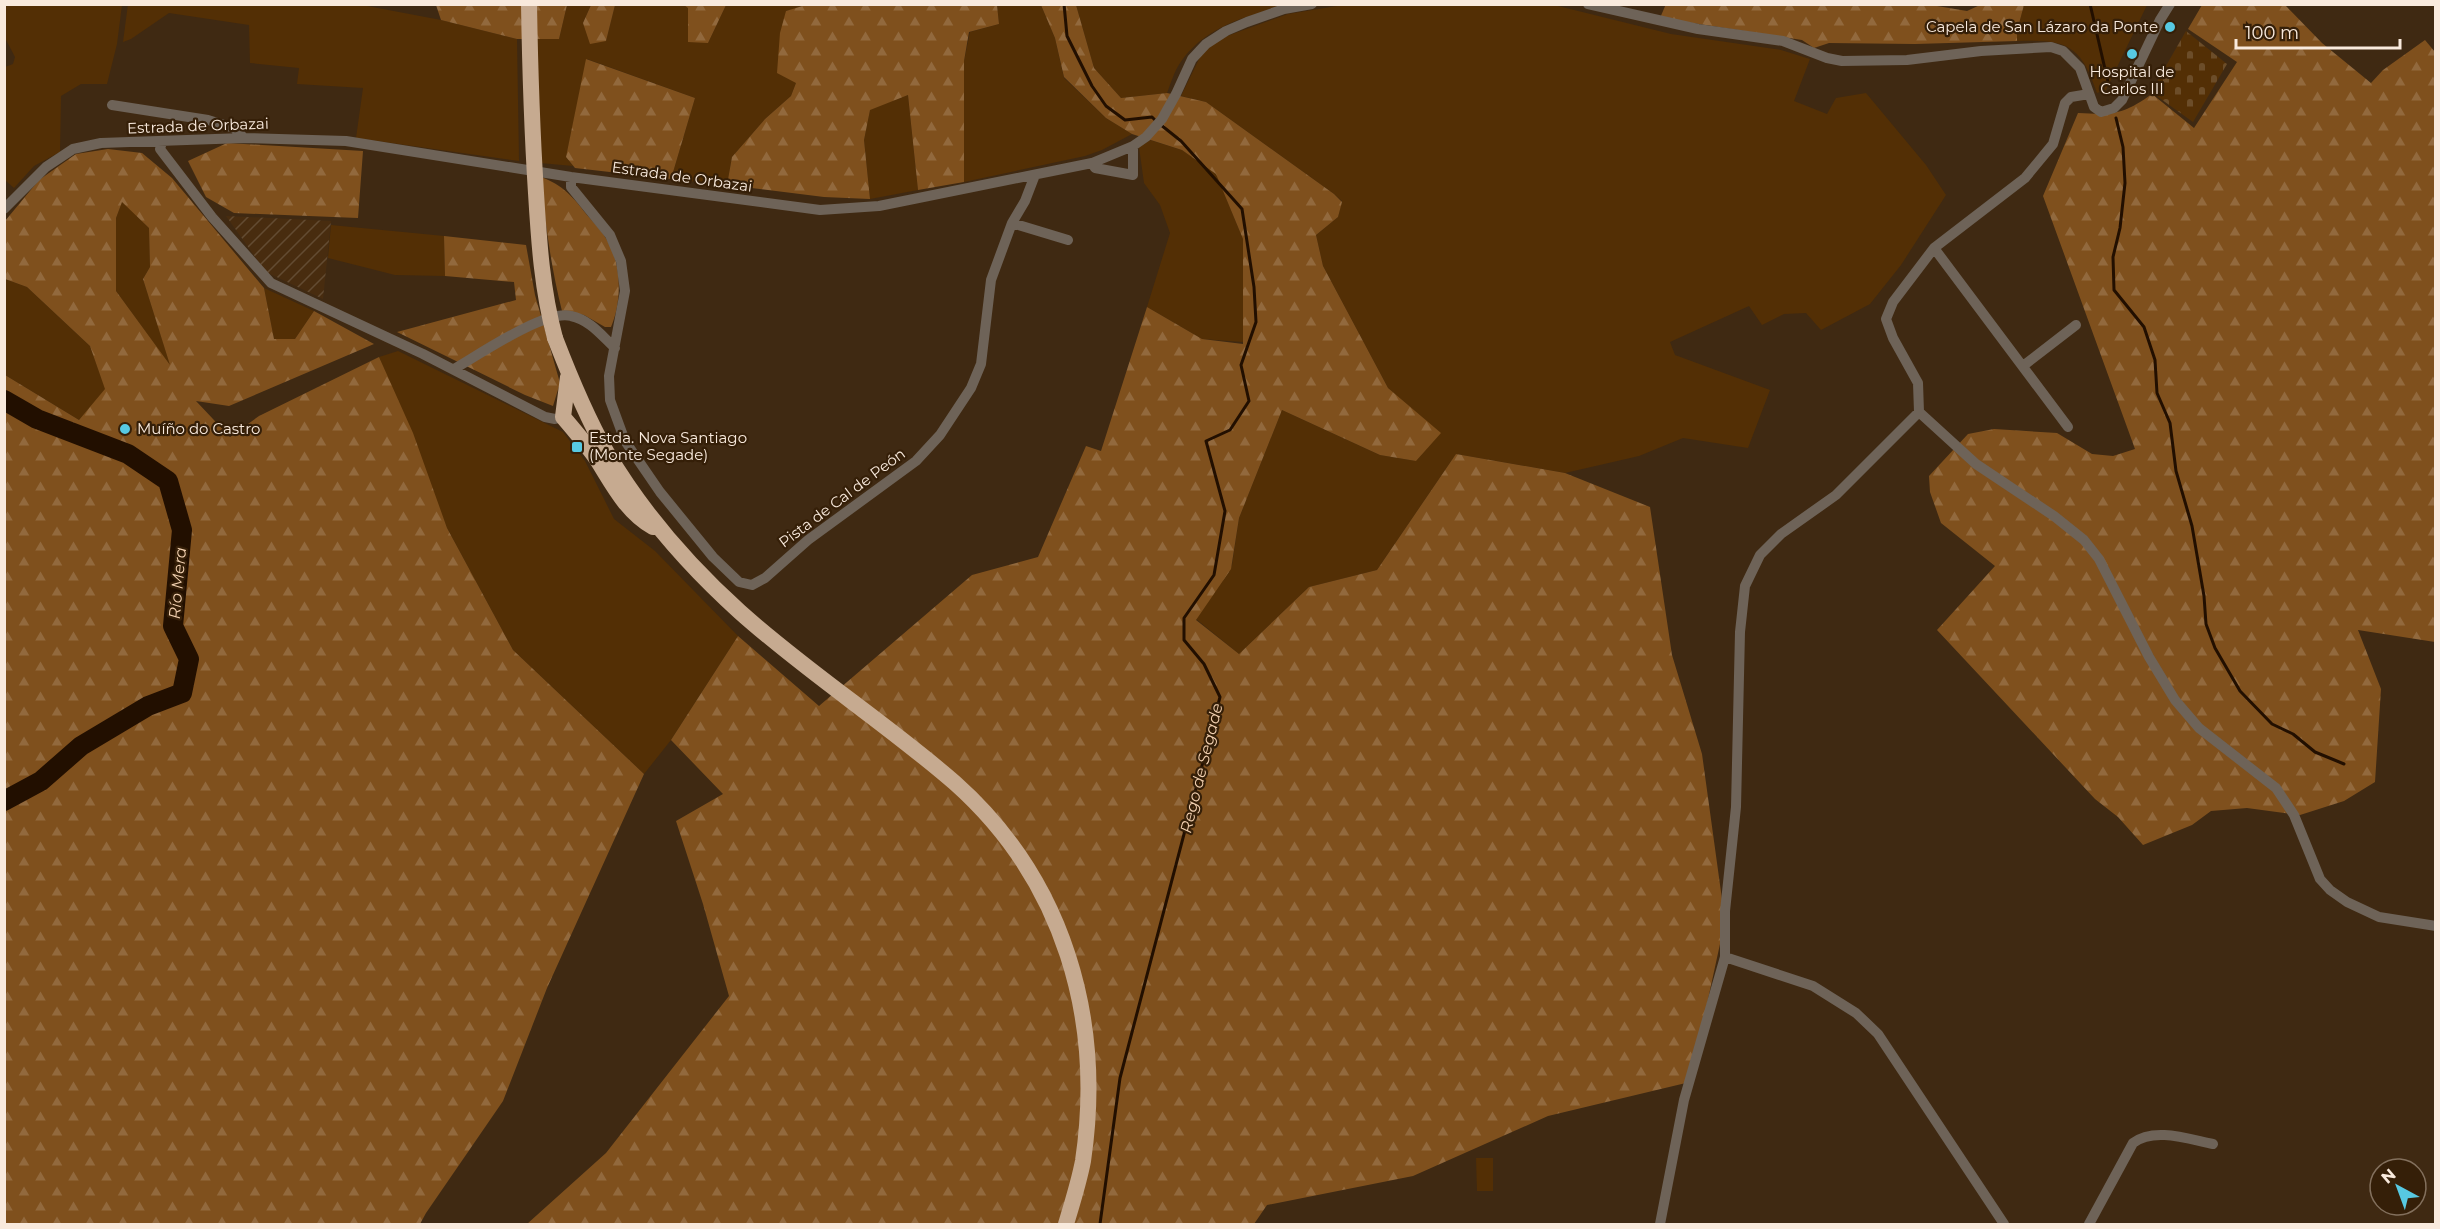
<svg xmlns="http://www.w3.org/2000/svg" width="2440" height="1229" viewBox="0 0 2440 1229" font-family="Montserrat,sans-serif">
<defs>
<pattern id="industrial-furrows" width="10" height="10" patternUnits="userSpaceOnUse" patternTransform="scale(1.5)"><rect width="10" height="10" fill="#482c0f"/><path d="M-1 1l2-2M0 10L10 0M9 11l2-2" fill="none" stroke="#634b32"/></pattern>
<pattern id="forest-firs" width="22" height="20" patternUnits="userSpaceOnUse" patternTransform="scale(1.5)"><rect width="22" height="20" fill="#7f501d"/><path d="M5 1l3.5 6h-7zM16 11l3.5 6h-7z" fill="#92693d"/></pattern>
<pattern id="cemetery-stones" width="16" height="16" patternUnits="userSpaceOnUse" patternTransform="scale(1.5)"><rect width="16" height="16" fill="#532f05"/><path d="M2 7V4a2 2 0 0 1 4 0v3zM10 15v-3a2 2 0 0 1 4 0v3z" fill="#6c4d29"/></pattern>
</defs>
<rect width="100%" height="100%" fill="#3f2912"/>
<path fill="url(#industrial-furrows)" d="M 226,216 L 331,221 L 323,299 L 266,272 Z"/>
<path fill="#532f05" d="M 128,4 L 362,5 L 441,20 L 517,39 L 519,161 L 356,138 L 363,88 L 297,84 L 299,68 L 250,63 L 249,25 L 169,13 L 131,39 L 123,42 Z
M 1349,4 L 1554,5 L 1671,34 L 1781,50 L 1810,59 L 1794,101 L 1827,114 L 1836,98 L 1866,93 L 1926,165 L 1946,195 L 1901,265 L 1870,304 L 1821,330 L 1806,313 L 1784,314 L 1762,325 L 1749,306 L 1670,342 L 1675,355 L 1770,390 L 1748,448 L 1683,438 L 1639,456 L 1565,473 L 1456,454 L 1377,570 L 1309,587 L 1239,654 L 1196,619 L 1232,565 L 1239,518 L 1282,410 L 1380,455 L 1416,461 L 1440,433 L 1388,388 L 1323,266 L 1316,235 L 1338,217 L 1342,201 L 1334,194 L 1206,102 L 1181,96 L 1200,57 L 1216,40 L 1288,14 Z
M 4,5 L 122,5 L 117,44 L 107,84 L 81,84 L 61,96 L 60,152 L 34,166 L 14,188 L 6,181 L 5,67 L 13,64 L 15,57 L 5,38 Z
M 567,5 L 591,5 L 583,23 L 606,41 L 615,5 L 684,5 L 688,7 L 708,43 L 726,5 L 809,5 L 786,11 L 796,83 L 791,96 L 765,119 L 732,157 L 727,185 L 671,179 L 695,98 L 587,59 L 566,157 L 573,166 L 540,163 L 536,39 L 559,39 Z
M 997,5 L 1041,5 L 1055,38 L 1064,78 L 1106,118 L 1132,134 L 1102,150 L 1085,156 L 964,182 L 964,61 L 970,32 L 999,24 Z
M 1076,5 L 1288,5 C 1247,16 1205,26 1180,63 C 1174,72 1171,83 1167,93 L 1121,98 L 1094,68 Z
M 2024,5 L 2147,5 L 2106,90 L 2097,93 C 2081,45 2067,39 2017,41 L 2017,31 Z
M 908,95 L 918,190 L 870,199 L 864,140 L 870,109 Z
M 1150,140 L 1182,150 L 1216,173 L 1243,239 L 1243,342 L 1202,339 L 1147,307 L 1170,233 L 1160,205 L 1144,183 L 1139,147 Z
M 122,201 L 149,228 L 150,267 L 143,279 L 171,367 L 116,291 L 116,218 Z
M 331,225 L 444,236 L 445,276 L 395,275 L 328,258 Z
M 5,279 L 27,287 L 90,346 L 106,390 L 79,420 L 5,375 Z
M 264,288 L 314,311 L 295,339 L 274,339 Z
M 398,351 L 563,432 L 585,461 L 614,519 L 655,551 L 738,636 L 671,740 L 644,774 L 513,650 L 447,528 L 379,357 Z
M 1476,1158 L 1493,1158 L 1493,1191 L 1477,1191 Z"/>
<path fill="url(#forest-firs)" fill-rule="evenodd" d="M 809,4 L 997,5 L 999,24 L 969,32 L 964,61 L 964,182 L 918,190 L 908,95 L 870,110 L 864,140 L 870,199 L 824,197 L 727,185 L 732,157 L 765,119 L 791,96 L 796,83 L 777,73 L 780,33 L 786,11 Z
M 1666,4 L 1925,4 L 1967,11 L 1980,5 L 2024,5 L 2017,31 L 2017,41 L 1915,44 L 1829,43 L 1814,48 L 1802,40 L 1660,18 Z
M 436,5 L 567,5 L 559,39 L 517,39 L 441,20 Z
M 591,5 L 615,5 L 606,41 L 590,44 L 583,23 Z
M 684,5 L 726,5 L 708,43 L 688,42 L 688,8 Z
M 1041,5 L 1076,5 L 1094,68 L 1121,98 L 1167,93 L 1206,102 L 1334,194 L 1342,202 L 1338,217 L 1316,235 L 1323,266 L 1388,388 L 1441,433 L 1416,461 L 1380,455 L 1282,410 L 1239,518 L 1231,569 L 1196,620 L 1239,654 L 1309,587 L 1377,570 L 1456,454 L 1565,473 L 1650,507 L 1672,655 L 1702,754 L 1725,921 L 1690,1082 L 1548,1116 L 1413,1176 L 1267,1205 L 1254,1224 L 527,1224 L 606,1153 L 729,996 L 703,904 L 676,821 L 723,794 L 671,740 L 738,636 L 819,706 L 972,575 L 1038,557 L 1086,446 L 1101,451 L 1147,307 L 1202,339 L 1243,344 L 1243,239 L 1216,174 L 1182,150 L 1132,134 L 1106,118 L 1064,77 L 1055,38 Z
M 2202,5 L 2285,5 L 2322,43 L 2371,83 L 2383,70 L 2425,40 L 2435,52 L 2435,642 L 2358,630 L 2381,689 L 2375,782 L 2344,801 L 2300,815 L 2247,808 L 2211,811 L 2192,825 L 2143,845 L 2118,817 L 2095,799 L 1937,630 L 1995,566 L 1941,523 L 1930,492 L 1929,476 L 1968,434 L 1994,429 L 2057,433 L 2092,454 L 2113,456 L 2135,449 L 2043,196 L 2078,113 C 2112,115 2123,115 2152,94 L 2194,128 L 2237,62 L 2188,29 Z
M 586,59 L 695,98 L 671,179 L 575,168 L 566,157 Z
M 227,143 L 363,151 L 358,218 L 234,213 L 206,197 L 188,161 Z
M 108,149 L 142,153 L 172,178 L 264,288 L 274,339 L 295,339 L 314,311 L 374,344 L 229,406 L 196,401 L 230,437 L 259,416 L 379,357 L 413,433 L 447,528 L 513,650 L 644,774 L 547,988 L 503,1101 L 426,1213 L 420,1224 L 5,1224 L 5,375 L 79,420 L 105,389 L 90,346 L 27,287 L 5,279 L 5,221 L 39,180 L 76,154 ZM 122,202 L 149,228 L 150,267 L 143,279 L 170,365 L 116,291 L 116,218 Z
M 541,177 C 563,185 573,197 587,215 C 594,223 602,231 607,240 C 622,264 622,302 611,327 L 605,327 L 584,315 L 562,311 C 551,267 545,223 541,177 Z
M 444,236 L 526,245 L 535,295 L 560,383 L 553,406 L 525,395 L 397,332 L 516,300 L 514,282 L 445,276 Z"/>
<path fill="url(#cemetery-stones)" d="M 2186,31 L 2227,64 L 2193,122 L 2151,92 Z"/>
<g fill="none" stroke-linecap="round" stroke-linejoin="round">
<path stroke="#220f00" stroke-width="3" d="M 1064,4 L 1067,36 L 1092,86 L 1106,106 L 1125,120 L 1152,117 L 1156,121
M 2090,4 L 2108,82
M 2116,118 L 2123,147 L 2125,183 L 2120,228 L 2113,257 L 2114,290 L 2144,327 L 2155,360 L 2157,393 L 2170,423 L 2176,471 L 2192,526 L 2204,596 L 2206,624 L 2215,648 L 2240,691 L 2272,724 L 2293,734 L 2315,752 L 2344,764
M 1100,1224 L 1120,1078 L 1220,697 L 1204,664 L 1184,640 L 1184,618 L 1214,575 L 1225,511 L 1206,441 L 1230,430 L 1249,401 L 1241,365 L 1256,322 L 1254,287 L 1242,209 L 1181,141 L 1161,125"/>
<path stroke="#220f00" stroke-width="20" d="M 4,400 L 37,419 L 128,454 L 168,481 L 182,530 L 173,626 L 189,659 L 182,693 L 148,706 L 81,746 L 41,781 L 4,801"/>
<path stroke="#6e6358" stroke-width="10" d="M 1588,4 L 1698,29 L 1783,41 L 1827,58 L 1842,61 L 1907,60 L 1981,51 L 2051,47 L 2063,51 L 2080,68 L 2094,107 L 2101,112 L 2114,108 L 2122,100 L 2160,20 L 2170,4
M 2089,94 L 2071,97 L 2065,103 L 2053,144 L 2025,178 L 1934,248 L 1893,302 L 1886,319 L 1893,338 L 1918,383 L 1919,412 L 1976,464 L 2054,516 L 2084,540 L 2099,559 L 2149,657 L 2175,700 L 2199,728 L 2276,788 L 2294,815 L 2320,879 L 2330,890 L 2347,902 L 2379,917 L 2436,926
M 112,105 L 208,120 L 234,128 L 244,138
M 162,142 L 160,149 L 163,153 L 212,217 L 271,283 L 423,354 L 545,417 L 555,419 L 563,417
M 1092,163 L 1095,168 L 1133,175 L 1133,146
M 571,177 L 571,187 L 610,235 L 621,261 L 625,291 L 609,376 L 610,400 L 625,441 L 660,492 L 713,557 L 739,582 L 752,585 L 765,578 L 808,540 L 916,461 L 940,435 L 971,388 L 981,364 L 991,280 L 1012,223 L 1025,201 L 1035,175
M 4,209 L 46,167 L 73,149 L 101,143 L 244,138 L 346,141 L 571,177 L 820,210 L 879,206 L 1092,163 L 1133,146 L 1146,137 L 1162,119 L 1176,94 L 1192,59 L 1206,44 L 1226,31 L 1247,22 L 1284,9 L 1312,4
M 1012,223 L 1068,240
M 1934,248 L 2068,427
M 2023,366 L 2076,325
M 454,369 C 477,356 545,309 571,316 C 590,320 601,335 615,348
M 1725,957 L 1813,986 L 1856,1013 L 1878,1034 L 2004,1224
M 1660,1224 L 1684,1100 L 1725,957 L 1725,911 L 1736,807 L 1740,632 L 1745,586 L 1760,555 L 1781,534 L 1836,495 L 1919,412
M 2089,1224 L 2133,1143 C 2154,1127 2188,1139 2213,1144"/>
<path stroke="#c6aa90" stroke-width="16" d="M 555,338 C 570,377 586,416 607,453 C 642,512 689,566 740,612 C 808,673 886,723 955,783 C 1064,880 1104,1019 1083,1161 C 1079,1182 1072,1204 1066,1224
M 568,377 L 563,417 C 575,431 586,444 596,458 C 612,483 626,512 653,527"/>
<path stroke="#c6aa90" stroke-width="16" d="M 529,4 C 530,67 532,130 536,193 C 539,242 542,290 555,338"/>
</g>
<g fill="#57c9e2" stroke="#351f08" stroke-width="2">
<circle cx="2170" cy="27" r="6"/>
<circle cx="2132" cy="54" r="6"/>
<circle cx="125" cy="429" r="6"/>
<rect x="571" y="441" width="12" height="12" rx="3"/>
</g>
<g text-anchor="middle" stroke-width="4.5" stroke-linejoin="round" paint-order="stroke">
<g font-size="15" fill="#f9eadd" stroke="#351f08" text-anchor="start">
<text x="2158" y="32" text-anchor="end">Capela de San Lázaro da Ponte</text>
<text x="2132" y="77" text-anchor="middle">Hospital de<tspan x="2132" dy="17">Carlos III</tspan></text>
<text x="137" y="434">Muíño do Castro</text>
<text x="589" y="443">Estda. Nova Santiago<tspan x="589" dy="17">(Monte Segade)</tspan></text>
</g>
<g font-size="15" fill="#f9eadd" stroke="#351f08">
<text transform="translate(198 126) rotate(-2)" y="5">Estrada de Orbazai</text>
<text transform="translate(682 177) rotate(8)" y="5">Estrada de Orbazai</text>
<text transform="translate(842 498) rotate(-37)" y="5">Pista de Cal de Peón</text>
</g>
<g font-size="16" font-style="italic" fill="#f3d1b1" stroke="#351f08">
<text transform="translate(177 583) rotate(-85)" y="6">Río Mera</text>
<text transform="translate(1201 768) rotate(-76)" y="6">Rego de Segade</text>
</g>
</g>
<rect width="2440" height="1229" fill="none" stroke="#f9eadd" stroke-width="12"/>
<g transform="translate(2398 1187) rotate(319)"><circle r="28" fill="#351f08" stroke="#83705d" stroke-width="1.5"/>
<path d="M0-4.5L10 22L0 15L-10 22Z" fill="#57c9e2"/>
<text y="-9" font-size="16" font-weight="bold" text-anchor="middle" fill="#f9eadd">N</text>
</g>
<path d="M2236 39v9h164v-9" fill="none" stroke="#f9eadd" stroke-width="3"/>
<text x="2245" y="39" font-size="18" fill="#f9eadd" stroke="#351f08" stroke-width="4.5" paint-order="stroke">100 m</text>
</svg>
